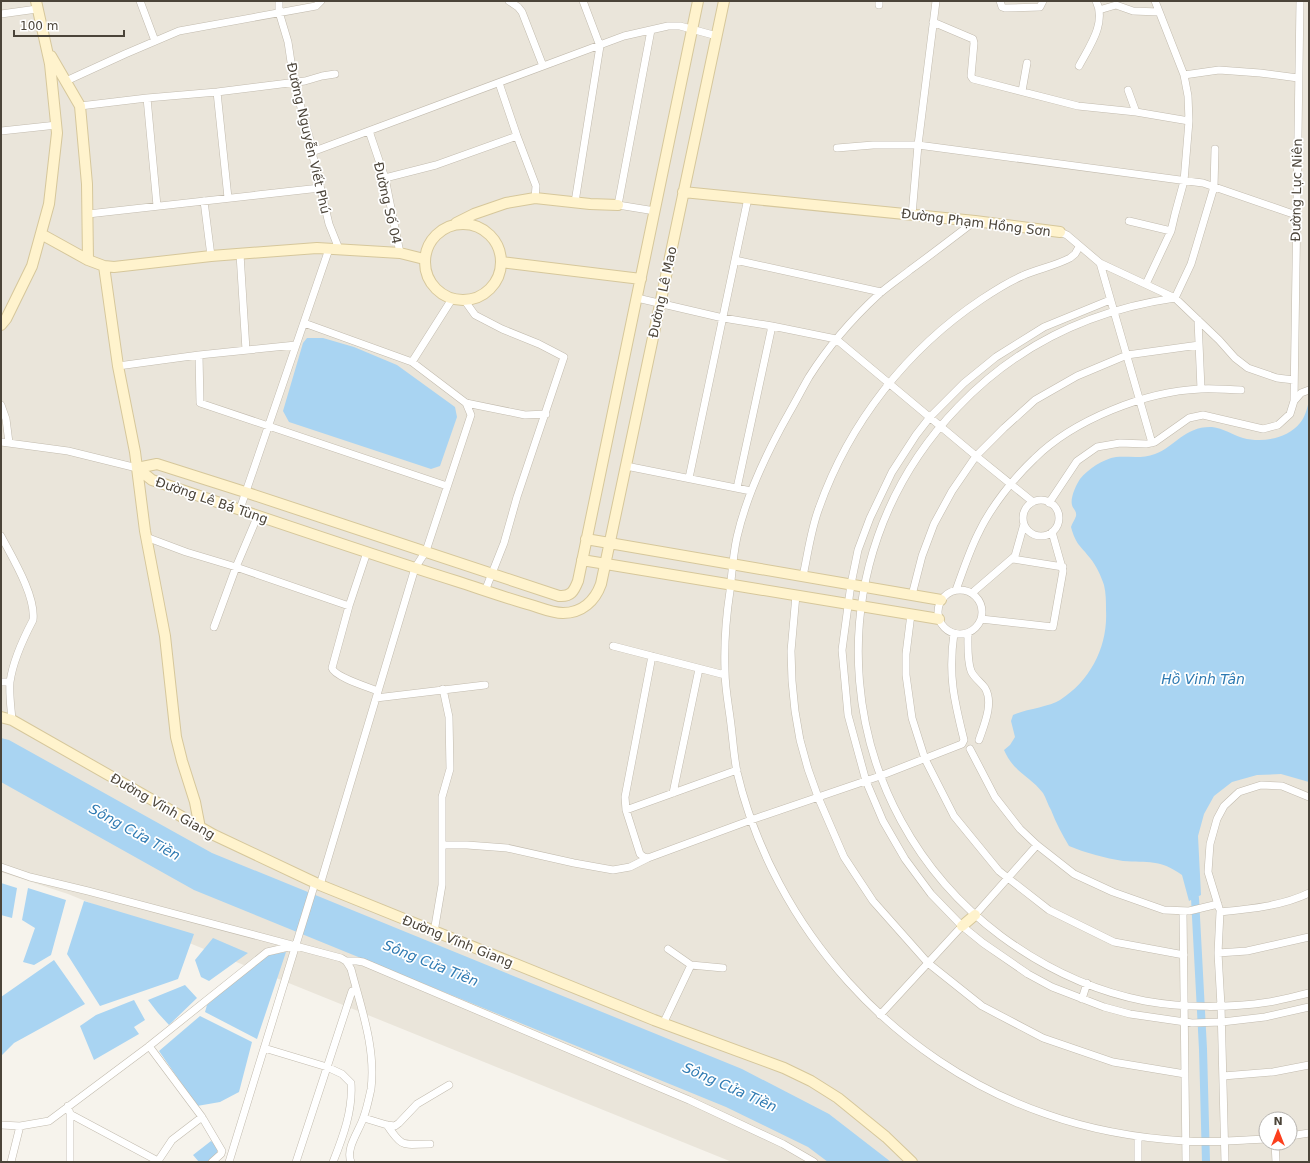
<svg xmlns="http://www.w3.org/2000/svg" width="1310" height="1163" viewBox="0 0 1310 1163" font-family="'DejaVu Sans',sans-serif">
<rect width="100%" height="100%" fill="#f6f3ec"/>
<path fill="#eae5da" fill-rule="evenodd" d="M 1,1 L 1309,1 L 1309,1162 L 732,1162 L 68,894 L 1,872 ZM 1266,1119 L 1290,1119 L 1290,1143 L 1266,1143 Z"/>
<path fill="#a9d4f2" d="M 307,338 L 323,338 L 354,347 L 397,365 L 455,407 L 457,417 L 440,466 L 431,469 L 289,422 L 283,411 L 303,343 Z
M 1309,401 L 1309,782 L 1281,774 L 1257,775 L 1232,782 L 1214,796 L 1204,814 L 1198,836 L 1201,895 L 1189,901 L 1182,875 C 1160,859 1148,863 1123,861 C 1105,858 1086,853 1069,846 C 1062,834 1056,823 1051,810 C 1048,805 1046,798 1043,793 C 1029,775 1014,773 1004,750 L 1010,745 L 1015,737 L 1011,721 L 1013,715 C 1026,709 1049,707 1060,700 C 1091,680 1108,646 1106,610 C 1106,602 1106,593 1104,585 C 1101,576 1096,565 1090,558 C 1080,545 1076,545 1071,527 C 1072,523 1075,520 1076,516 C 1077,511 1073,509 1072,505 C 1070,498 1076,485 1080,479 C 1088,469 1103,459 1116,457 C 1129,456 1142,459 1155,454 C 1176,446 1185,426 1212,427 C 1223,428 1233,435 1243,438 C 1262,443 1287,439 1300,423 C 1305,417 1307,409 1309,401 Z
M 1,738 L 9,740 L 212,853 L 742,1069 L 829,1114 L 891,1162 L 828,1162 L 808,1147 L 726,1107 L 194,890 L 1,782 Z
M 1,883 L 17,888 L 12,918 L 1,915 Z
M 28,888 L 66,900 L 51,955 L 34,965 L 23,962 L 35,928 L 22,920 Z
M 84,901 L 194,934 L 178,979 L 100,1006 L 67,954 Z
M 213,938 L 248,953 L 209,981 L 201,977 L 195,960 Z
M 286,952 L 257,1039 L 205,1012 L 207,1005 L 247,970 L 269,955 Z
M 54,960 L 85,1004 L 14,1043 L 1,1056 L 1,997 Z
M 185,985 L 197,998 L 169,1025 L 158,1013 L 148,1000 Z
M 134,1000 L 145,1020 L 134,1027 L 139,1034 L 94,1060 L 80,1026 L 96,1015 Z
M 200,1016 L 252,1042 L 239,1092 L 220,1102 L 197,1106 L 159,1051 Z
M 211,1141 L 217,1146 C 219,1161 211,1162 199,1162 L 193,1155 Z"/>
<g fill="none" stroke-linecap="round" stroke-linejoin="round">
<path stroke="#a9d4f2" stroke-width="8" d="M 1195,898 L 1203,1049 L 1206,1162"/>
<defs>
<path id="street" d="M 140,1 L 155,41
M 279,1 L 279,12 L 288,42 L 294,82 L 310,140 L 312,152 L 329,224 L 339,249
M 509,1 L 518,7 L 522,12 L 543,66
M 879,1 L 879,5
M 1000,1 L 1002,7 L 1005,8 L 1040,7 L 1043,1
M 1099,10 L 1116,5 L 1133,11 L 1159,12
M 1,14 L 37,9
M 933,22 L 973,39 L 974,43 L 971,76 L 973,79 L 1078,106 L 1136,112 L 1189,121
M 651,30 L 618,205 L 655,211
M 1079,66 C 1089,47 1107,23 1096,1
M 1184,75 L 1219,70 L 1260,73 L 1298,78
M 66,81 L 125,54 L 179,31 L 316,6 L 321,1
M 499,83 L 517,136 L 536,186 L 535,198
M 1128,90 L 1136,112
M 1022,91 L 1027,63
M 217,92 L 228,198
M 147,98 L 157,206
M 80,106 L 147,98 L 217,92 L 305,81 L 322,76 L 335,74
M 1,131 L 57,125
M 369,131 L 385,178 L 400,253
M 837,148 L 873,145 L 918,145 L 1195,182 L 1203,183 L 1296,215
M 1215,149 L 1214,187 L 1191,264 L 1175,298 C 1091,310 1017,345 958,407 C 809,561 830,808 1001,936 C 1043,967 1093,991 1145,1001 C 1184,1008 1230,1008 1269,1002 C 1282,1000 1296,996 1309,993
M 312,152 L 624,36 L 668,26 L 680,26 L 717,36
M 385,178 L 436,165 L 517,136
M 204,201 L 211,256
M 575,202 L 600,46 L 583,1
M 88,214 L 320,188
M 912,215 L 918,145 L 936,1
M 975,221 C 954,237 932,254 910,270 C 900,278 888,286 878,295 C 852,319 828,347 809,377 C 802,389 796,401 789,413 C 767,452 747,493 737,537 C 733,555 732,572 730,591 C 726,617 724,644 725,671 C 725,689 729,707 731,725 C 733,741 734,757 737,772 C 774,928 894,1062 1046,1114 C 1091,1130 1137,1138 1185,1141 C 1212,1143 1239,1140 1266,1139
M 1129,221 L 1171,231
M 1060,232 L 1067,235 L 1100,263 L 1175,298 L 1219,340 L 1235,358 L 1248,368 L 1277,378 L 1294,380
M 240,254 L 246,350
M 735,260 L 881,292
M 1100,263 L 1152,443
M 1146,284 L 1171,231 L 1175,214 L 1184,181 L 1189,121 L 1188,96 L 1184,75 L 1155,1
M 637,298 L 723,318 L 772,326 L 836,339 L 976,456 L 1033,502
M 1110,300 L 1044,327 L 996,357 L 964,383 L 930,417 L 916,435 L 892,472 L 870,518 L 858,550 L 851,584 L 842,650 L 848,715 L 866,781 L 883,821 L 905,859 L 931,894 L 962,926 L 983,943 L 1028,974 L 1052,987 L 1104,1007 L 1130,1014 L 1192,1023 L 1222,1022 L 1265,1017 L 1309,1007
M 465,301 L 475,315 L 502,329 L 539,344 L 564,357 L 517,497 L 504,543 L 485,591
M 1198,320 L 1201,389
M 304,323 L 412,362 L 466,403 L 525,415 L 546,414
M 199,355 L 200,403 L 447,486
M 412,362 L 452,299
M 118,366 L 199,355 L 296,345
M 1294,401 L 1300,1
M 1,405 L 6,419 L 9,443
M 1,442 L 68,451 L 137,468
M 626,466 L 751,491
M 689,478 L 748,198
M 737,488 L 772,326
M1023 518a18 18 0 1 1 36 0a18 18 0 1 1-36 0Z
M 1049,503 L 1077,461 L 1097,447 L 1120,443 L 1146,444 L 1155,442 L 1189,418 L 1203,415 L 1263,429 L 1278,425 L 1290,414 L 1294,401 L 1301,393 L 1309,390
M 240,509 L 329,249
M 1,536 C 12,557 36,596 33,620 C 23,639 13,660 10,682 C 9,695 11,707 12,720
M 146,537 L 186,552 L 236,567 L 349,606
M 367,552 L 349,606 L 332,668 C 335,677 368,687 378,691
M 1013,559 L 1063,567
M 803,576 C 808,553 811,529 819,508 C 849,423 907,349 982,299 C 994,291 1008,282 1022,276 C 1037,269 1055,266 1070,258 L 1075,254 L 1079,247
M938 612a22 22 0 1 1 44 0a22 22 0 1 1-44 0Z
M 956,590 C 963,571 969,552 978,534 C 990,508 1013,479 1034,459 C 1073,420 1146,391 1201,389 C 1214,388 1228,390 1241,390
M 972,593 L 1015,556 L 1024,524
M 796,595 L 791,651 L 792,681 L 795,711 L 800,740 L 808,769 L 818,797 L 844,857 L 873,901 L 928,963 L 982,1006 L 1043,1038 L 1113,1062 L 1185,1074
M 912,595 L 922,556 L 934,524 L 952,491 L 976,456 L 1004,428 L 1035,400 L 1077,376 L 1127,355 L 1199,345
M 911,614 L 906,654 L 906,675 L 912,718 L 925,759 L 954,816 L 999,871 L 1049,910 L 1114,942 L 1184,955
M 981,619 L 1053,627 L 1063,571 L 1052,532
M 214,627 L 236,567 L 258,515
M 968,633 C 968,645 967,660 971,671 C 974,678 981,682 985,688 C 994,703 984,725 979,740
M 613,646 L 725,675
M 652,656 L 625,797 L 626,810 L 640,854 L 644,857 L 648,858 L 751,820 L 880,776 L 962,744 L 964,740 C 954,700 948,675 954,633
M 1,682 L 10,682
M 376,698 L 485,685
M 970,749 L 995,797 L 1020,829 L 1037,845 L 1074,874 L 1113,892 L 1164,910 L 1189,911 L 1218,904
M 673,793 L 699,669
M 626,810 L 737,770
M 442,845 L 467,845 L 507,848 L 574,863 L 613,870 L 630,867 L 648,858
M 1,867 L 30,877 L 88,891 L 341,958 L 346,961 L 351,969 C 361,1008 376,1048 371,1089 C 369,1098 367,1108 364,1116 C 360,1130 345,1148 351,1162
M 320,885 L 415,568 L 426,551 L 471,415 L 466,403
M 1219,908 L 1208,872 L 1210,844 L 1217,819 L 1224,806 L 1239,792 L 1261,785 L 1282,786 L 1309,797
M 1183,912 L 1186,1162
M 975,915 L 1037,845
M 434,932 L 442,885 L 442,797 L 450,769 L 449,717 L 443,689
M 668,949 L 691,965 L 723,968
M 1218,953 L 1247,951 L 1309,937
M 346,961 L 357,961 L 363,962 L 689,1100 L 783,1144 L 814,1162
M 1082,999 L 1087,983
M 880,1015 L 962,926
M 663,1024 L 691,965
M 149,1046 L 202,1117 L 222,1151 L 221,1154 L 212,1162
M 264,1048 L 327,1067 L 342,1074 L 351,1083 C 353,1110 343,1137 333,1162
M 1223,1076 L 1273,1072 L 1309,1065
M 68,1106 L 70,1114 L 158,1161 L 172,1140 L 202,1117
M 70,1114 L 70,1162
M 364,1118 L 387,1125 L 395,1126 L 399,1123 L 417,1104 L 449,1085
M 1,1125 L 20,1126 L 49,1121 L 148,1047 L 267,952 L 293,946
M 387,1125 C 403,1149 403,1144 430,1144
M 1290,1136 L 1309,1133
M 1138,1137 L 1138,1162
M 1275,1143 L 1276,1162
M 11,1162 L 20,1126
M 229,1162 L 315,883
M 296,1162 L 352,991
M 1225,1162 L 1221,1006 L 1218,953 L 1220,912 C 1250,909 1282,906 1309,893"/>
<path id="secondary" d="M 51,56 L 80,106 L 87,184 L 88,260
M 683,192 L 975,221 L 1060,232
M 456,223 L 474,214 L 506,203 L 535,198 L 590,204 L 618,205
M425 262a38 38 0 1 1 76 0a38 38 0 1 1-76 0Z
M 41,234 L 88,260 L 104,266 L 114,267 L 211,256 L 317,248 L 400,253 L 424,259
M 501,262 L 641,279
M 104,266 L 118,366 L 135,452 L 145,531 L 165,636 L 176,737 L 182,761 L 195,802 L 200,828
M 1,325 L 6,319 L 32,266 L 49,204 L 57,133 L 50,64 L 36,1
M 137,468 L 152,480 C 253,514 354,549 456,581 C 481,589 506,598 531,605 C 541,608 552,613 563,613 C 582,613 595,601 601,584 L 724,1
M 137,468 L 157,464 L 245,492 L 559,596 C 571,597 574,591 578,581 L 698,1
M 586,539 L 941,600
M 582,560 L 939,619
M 1,717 L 12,720 L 214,835 L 320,885 L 654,1020 L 784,1068 L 811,1081 L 838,1098 L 886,1137 L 912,1162
M 962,926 L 975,915"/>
</defs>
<use href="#street" stroke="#c2bbae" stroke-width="8"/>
<use href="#secondary" stroke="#d6c79b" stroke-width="12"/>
<use href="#street" stroke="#fff" stroke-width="7"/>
<use href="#secondary" stroke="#fff3cd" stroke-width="10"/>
</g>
<g text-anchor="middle" stroke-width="3.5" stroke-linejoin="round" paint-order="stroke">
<g font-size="13" fill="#4b4439" stroke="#fff">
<text transform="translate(309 138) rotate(77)" y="5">Đường Nguyễn Viết Phú</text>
<text transform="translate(1296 190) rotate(-89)" y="5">Đường Lục Niên</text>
<text transform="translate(388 203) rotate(77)" y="5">Đường Số 04</text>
<text transform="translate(976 222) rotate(7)" y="5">Đường Phạm Hồng Sơn</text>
<text transform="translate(662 292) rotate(-78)" y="5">Đường Lê Mao</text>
<text transform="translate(212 500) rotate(19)" y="5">Đường Lê Bá Tùng</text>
<text transform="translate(163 806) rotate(30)" y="5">Đường Vĩnh Giang</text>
<text transform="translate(458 941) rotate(22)" y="5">Đường Vĩnh Giang</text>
</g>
<g font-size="14" font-style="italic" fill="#2e7ab2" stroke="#fff">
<text x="1203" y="684">Hồ Vinh Tân</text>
<text transform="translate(135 832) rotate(29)" y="5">Sông Cửa Tiền</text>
<text transform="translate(431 963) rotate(22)" y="5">Sông Cửa Tiền</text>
<text transform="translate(730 1087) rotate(24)" y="5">Sông Cửa Tiền</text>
</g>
</g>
<rect width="1310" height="1163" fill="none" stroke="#4b4439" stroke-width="4"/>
<g transform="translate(1278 1131)"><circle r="19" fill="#ffffff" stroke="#b7b4b0"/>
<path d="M0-3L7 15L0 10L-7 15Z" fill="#fc3f1d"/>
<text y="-6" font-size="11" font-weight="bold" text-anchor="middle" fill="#4b4439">N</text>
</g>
<path d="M14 30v6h110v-6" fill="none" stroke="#4b4439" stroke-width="2"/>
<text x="20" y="30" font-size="12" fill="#4b4439" stroke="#ffffff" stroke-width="3" paint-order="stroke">100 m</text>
</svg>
